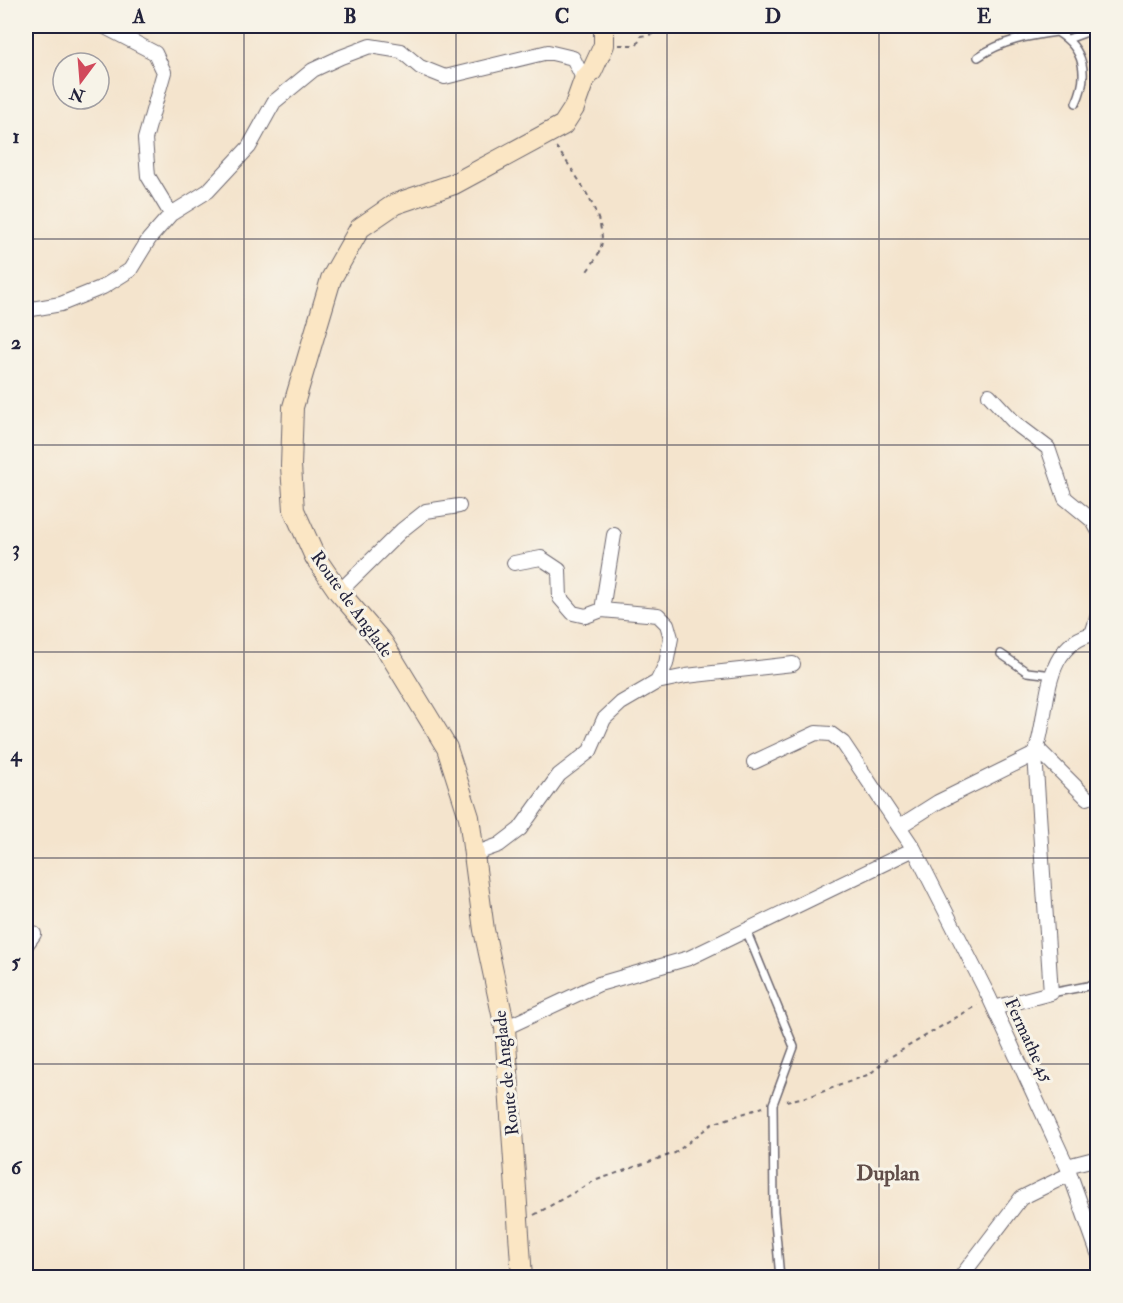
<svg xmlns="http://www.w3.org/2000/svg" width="1123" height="1303" viewBox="0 0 1123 1303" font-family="'IM FELL Double Pica',serif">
<rect width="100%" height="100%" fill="#f7f3e8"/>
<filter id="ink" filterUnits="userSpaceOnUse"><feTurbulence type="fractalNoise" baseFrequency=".0167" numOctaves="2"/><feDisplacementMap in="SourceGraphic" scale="12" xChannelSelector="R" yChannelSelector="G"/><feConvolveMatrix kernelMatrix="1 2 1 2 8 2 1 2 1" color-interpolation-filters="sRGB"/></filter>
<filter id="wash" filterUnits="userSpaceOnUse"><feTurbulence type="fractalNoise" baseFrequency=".008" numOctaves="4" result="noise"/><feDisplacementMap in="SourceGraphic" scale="24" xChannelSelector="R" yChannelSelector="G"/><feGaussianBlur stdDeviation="1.35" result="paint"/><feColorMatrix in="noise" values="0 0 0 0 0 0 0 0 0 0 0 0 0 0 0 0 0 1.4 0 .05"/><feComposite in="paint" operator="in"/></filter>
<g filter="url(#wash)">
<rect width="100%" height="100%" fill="#f4e4cd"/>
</g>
<g filter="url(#ink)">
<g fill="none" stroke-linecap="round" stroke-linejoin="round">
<defs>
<path id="lane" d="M 1057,26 L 1057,32 C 1085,49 1089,75 1076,103
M 1068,39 L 1098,28
M 978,57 C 1003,40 1028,36 1057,32
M 1001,654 L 1027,672 L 1053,675
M 746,930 L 794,1047 L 773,1104 L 774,1211 L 780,1278
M 1051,993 L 1098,984"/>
<path id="street" d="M 103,26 L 155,53 L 164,72 L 145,139 L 148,176 L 171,214
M 26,310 L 61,304 L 103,287 L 130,270 L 149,239 L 171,214 L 208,191 L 249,147 L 274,102 L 313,70 L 341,57 L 370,46 L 401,51 L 420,67 L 445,77 L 548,52 L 573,58 L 584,80
M 989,395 L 1015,423 L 1048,448 L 1065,498 L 1093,521 L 1098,530
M 514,563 L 541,558 L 559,570 L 560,598 L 573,613 L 586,616 L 602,610 L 658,615 L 667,624 L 671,638 L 666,664 L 657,682
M 339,592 L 402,530 L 426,511 L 459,506
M 602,610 L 614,535
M 1092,634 L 1098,615
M 1037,748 L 1087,798
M 754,762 L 816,733 L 831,734 L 843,743 L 914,849 L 989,997 L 1067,1166 L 1098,1253
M 900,826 L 938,802 L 1035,754 C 1051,711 1039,642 1098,633
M 474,854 L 499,845 L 520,829 L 559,775 L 590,751 L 604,719 L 621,703 L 657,682 L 686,676 L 793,664
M 26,945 L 34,934
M 994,1008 L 1051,993 L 1035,754
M 505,1028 L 599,984 L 689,958 L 914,849
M 1067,1166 L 1098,1158
M 960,1278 L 1021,1198 L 1070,1174"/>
<path id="secondary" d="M 522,1278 L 505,1028 L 484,930 L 469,817 L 447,748 L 383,643 L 339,592 L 315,557 L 294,510 L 291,466 L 293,407 L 331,279 L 360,228 L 395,204 L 454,184 L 563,125 L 574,108 L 584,80 L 592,71 L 604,45 L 604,26"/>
</defs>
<use href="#lane" stroke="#6c666e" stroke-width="10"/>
<use href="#street" stroke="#6c666e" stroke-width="16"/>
<use href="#secondary" stroke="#6c666e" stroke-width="22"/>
<path stroke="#6c666e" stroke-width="2" stroke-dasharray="4.5 4.5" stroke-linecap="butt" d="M 619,45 L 637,45 L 641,36 L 653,34 L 657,27 L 663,26
M 556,147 C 572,169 611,222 600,250 C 597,258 590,267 585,274
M 786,1101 L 811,1096 L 870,1074 L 887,1059 L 977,1005
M 534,1215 L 594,1181 L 675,1153 L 712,1124 L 763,1107"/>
<use href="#lane" stroke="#fff" stroke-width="7"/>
<use href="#street" stroke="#fff" stroke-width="14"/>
<use href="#secondary" stroke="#fbe6c4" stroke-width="20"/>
</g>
</g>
<path fill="none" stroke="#22223b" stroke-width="1.5" stroke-opacity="0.55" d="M 244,26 L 244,1278M 456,26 L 456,1278M 667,26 L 667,1278M 879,26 L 879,1278M 26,239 L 1098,239M 26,445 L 1098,445M 26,652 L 1098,652M 26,858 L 1098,858M 26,1064 L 1098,1064"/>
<g text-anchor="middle" stroke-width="6" stroke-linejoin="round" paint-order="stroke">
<g font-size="18" fill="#22223b" stroke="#f7f3e8">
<text transform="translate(352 604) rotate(54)" y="6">Route de Anglade</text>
<text transform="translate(1029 1040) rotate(65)" y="6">Fermathe 45</text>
<text transform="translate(506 1073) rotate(-96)" y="6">Route de Anglade</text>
</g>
<g font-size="21" font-weight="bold" fill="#604d49" stroke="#f7f3e8">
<text x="888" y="1180">Duplan</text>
</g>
</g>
<rect width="1123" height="1303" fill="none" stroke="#f7f3e8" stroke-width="66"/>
<g transform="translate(81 81) rotate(196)"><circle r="28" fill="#f7f3e8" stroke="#a29fa3" stroke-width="1.5"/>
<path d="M0-4.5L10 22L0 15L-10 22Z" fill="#d1495b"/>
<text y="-9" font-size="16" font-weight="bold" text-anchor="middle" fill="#22223b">N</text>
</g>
<rect x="33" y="33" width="1057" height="1237" fill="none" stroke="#22223b" stroke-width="2"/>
<g font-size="20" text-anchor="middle" font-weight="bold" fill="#22223b">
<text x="139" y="23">A</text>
<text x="350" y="23">B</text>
<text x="562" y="23">C</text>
<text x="773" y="23">D</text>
<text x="984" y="23">E</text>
<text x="16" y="143">1</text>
<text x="16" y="349">2</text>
<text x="16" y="555">3</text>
<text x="16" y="761">4</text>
<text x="16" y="968">5</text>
<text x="16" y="1174">6</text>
</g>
</svg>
